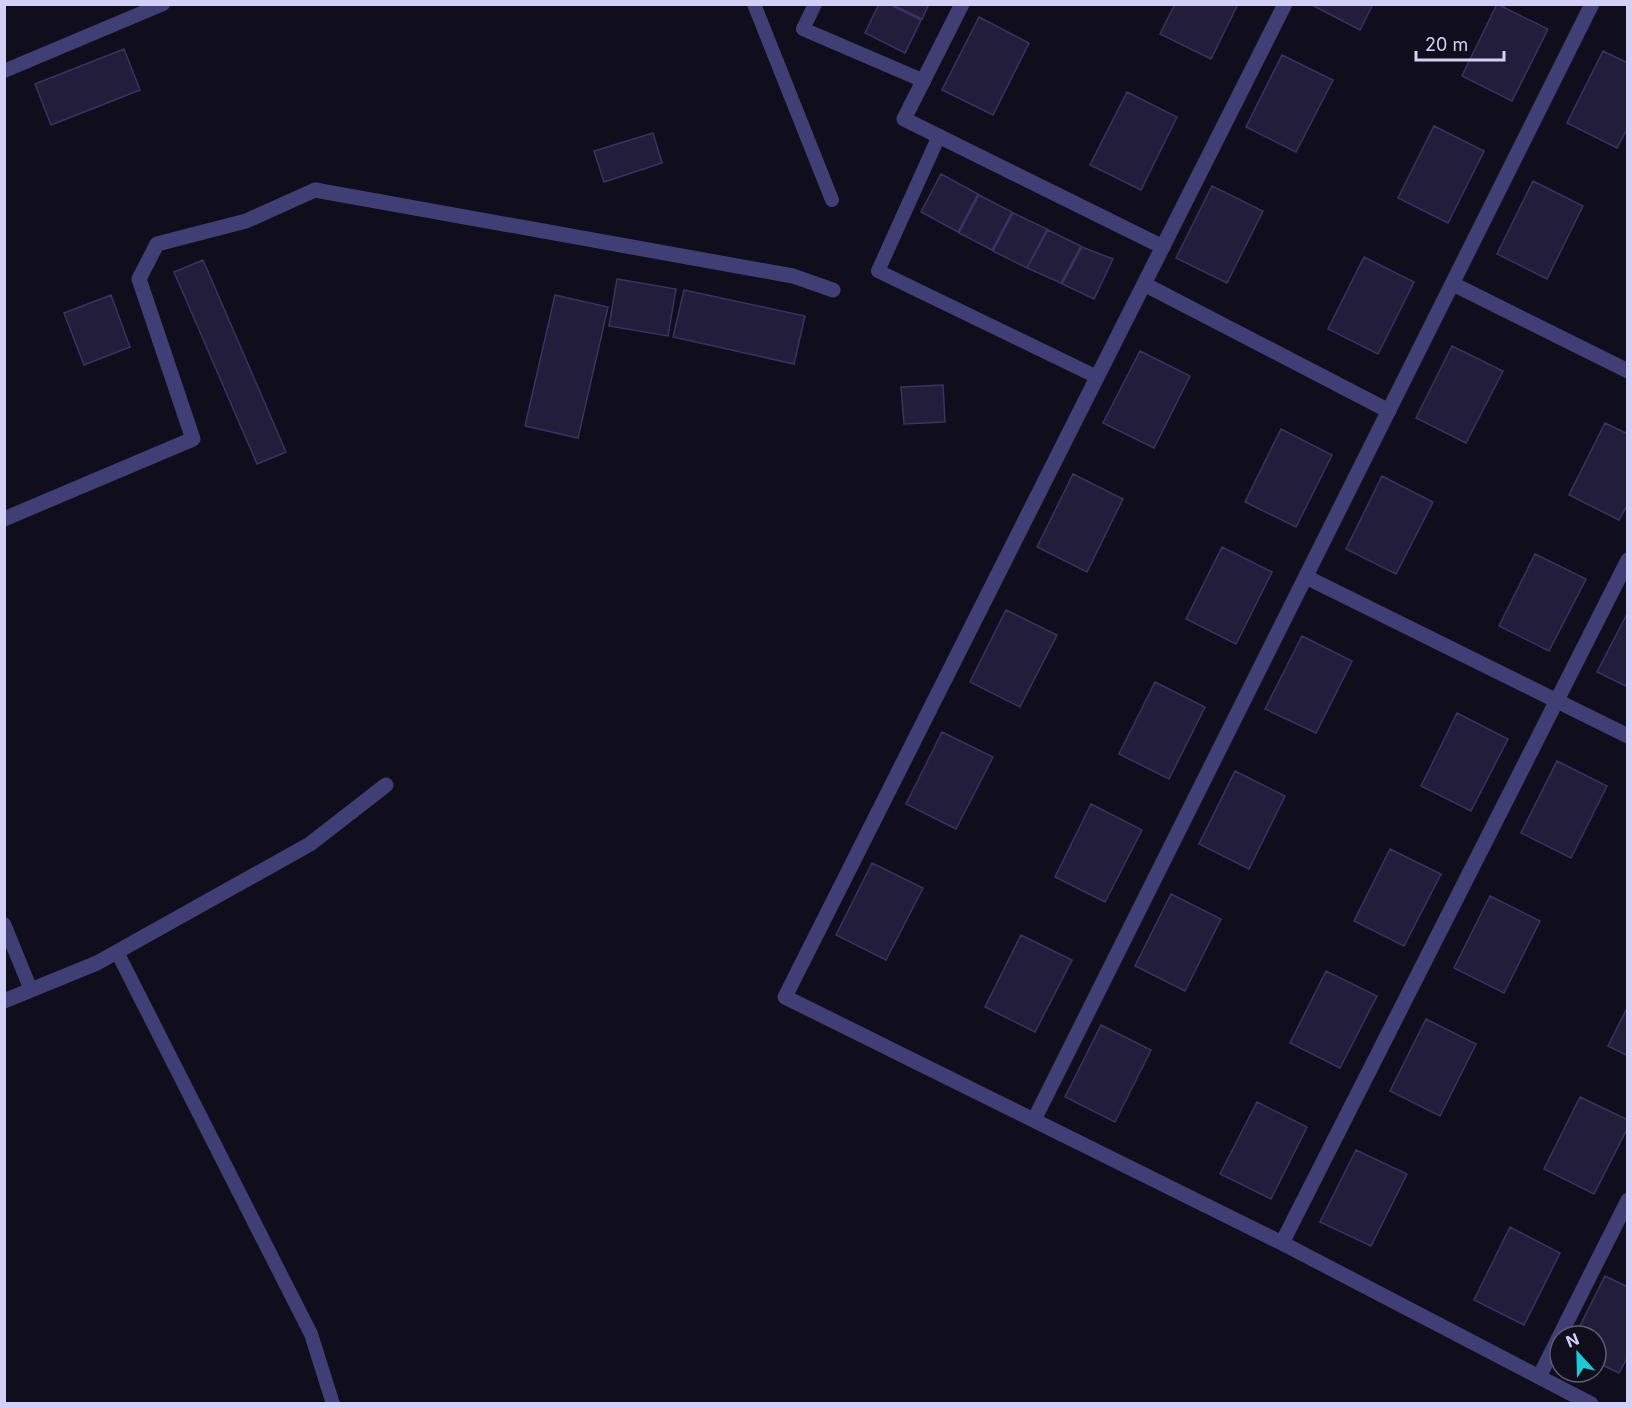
<svg xmlns="http://www.w3.org/2000/svg" width="1632" height="1408" viewBox="0 0 1632 1408" font-family="Inter,sans-serif">
<rect width="100%" height="100%" fill="#100e1c"/>
<path fill="#221d3a" stroke="#3a3263" stroke-width="1.5" d="M 879,4 L 889,4 L 921,20 L 905,53 L 865,33 Z
M 891,4 L 929,4 L 922,19 Z
M 1175,4 L 1238,4 L 1211,59 L 1160,34 Z
M 1310,4 L 1373,4 L 1360,30 Z
M 1497,4 L 1548,29 L 1512,101 L 1462,76 Z
M 979,17 L 1029,43 L 993,115 L 942,90 Z
M 124,49 L 140,90 L 51,125 L 35,84 Z
M 1603,51 L 1628,63 L 1628,127 L 1617,148 L 1567,123 Z
M 1282,55 L 1333,80 L 1296,152 L 1246,127 Z
M 1127,92 L 1177,117 L 1141,190 L 1090,165 Z
M 1434,126 L 1484,151 L 1448,223 L 1398,198 Z
M 653,133 L 662,163 L 604,182 L 594,151 Z
M 941,174 L 978,194 L 958,232 L 921,212 Z
M 1533,181 L 1583,206 L 1547,279 L 1497,254 Z
M 1212,186 L 1263,211 L 1227,283 L 1176,258 Z
M 979,195 L 1012,212 L 992,250 L 959,233 Z
M 1013,213 L 1047,229 L 1027,268 L 993,251 Z
M 1048,230 L 1081,246 L 1061,283 L 1027,268 Z
M 1082,247 L 1113,259 L 1094,299 L 1062,284 Z
M 1364,257 L 1414,282 L 1378,354 L 1328,329 Z
M 203,260 L 286,452 L 257,464 L 174,272 Z
M 617,279 L 676,289 L 668,336 L 609,326 Z
M 684,290 L 805,316 L 794,364 L 673,337 Z
M 111,295 L 130,347 L 84,365 L 64,313 Z
M 555,295 L 608,307 L 578,438 L 525,426 Z
M 1452,346 L 1503,371 L 1466,443 L 1416,418 Z
M 1140,351 L 1190,376 L 1154,448 L 1103,423 Z
M 943,385 L 945,422 L 904,424 L 901,387 Z
M 1605,423 L 1628,434 L 1628,504 L 1619,520 L 1569,495 Z
M 1281,429 L 1332,455 L 1296,527 L 1245,502 Z
M 1073,474 L 1123,499 L 1087,572 L 1037,547 Z
M 1382,476 L 1433,502 L 1396,574 L 1346,549 Z
M 1222,547 L 1272,572 L 1236,644 L 1186,619 Z
M 1535,554 L 1586,579 L 1549,651 L 1499,626 Z
M 1006,610 L 1057,635 L 1020,707 L 970,682 Z
M 1628,612 L 1628,687 L 1597,672 Z
M 1302,636 L 1352,661 L 1316,733 L 1265,709 Z
M 1155,682 L 1205,707 L 1169,779 L 1119,754 Z
M 1457,713 L 1508,739 L 1471,811 L 1421,786 Z
M 942,732 L 993,757 L 956,829 L 906,804 Z
M 1557,761 L 1607,786 L 1571,858 L 1521,833 Z
M 1235,771 L 1285,796 L 1249,869 L 1199,844 Z
M 1091,804 L 1142,830 L 1105,902 L 1055,877 Z
M 1390,849 L 1441,874 L 1404,946 L 1354,921 Z
M 872,863 L 923,888 L 886,960 L 836,935 Z
M 1171,894 L 1221,919 L 1185,991 L 1135,966 Z
M 1490,896 L 1540,921 L 1504,993 L 1454,968 Z
M 1021,935 L 1072,960 L 1035,1032 L 985,1007 Z
M 1326,971 L 1377,996 L 1340,1068 L 1290,1043 Z
M 1628,1006 L 1628,1056 L 1608,1046 Z
M 1426,1019 L 1476,1044 L 1440,1116 L 1390,1091 Z
M 1101,1025 L 1151,1050 L 1115,1122 L 1065,1097 Z
M 1580,1097 L 1628,1120 L 1628,1127 L 1594,1194 L 1544,1169 Z
M 1257,1102 L 1307,1127 L 1271,1199 L 1220,1174 Z
M 1356,1150 L 1407,1174 L 1371,1246 L 1320,1222 Z
M 1510,1227 L 1560,1253 L 1524,1325 L 1474,1300 Z
M 1605,1276 L 1628,1287 L 1628,1356 L 1619,1373 L 1596,1362 L 1596,1336 L 1575,1336 Z"/>
<g fill="none" stroke-linecap="round" stroke-linejoin="round">
<path stroke="#403f75" stroke-width="14" d="M 754,4 L 832,200
M 815,4 L 803,29 L 924,81
M 4,71 L 163,4
M 939,136 L 878,271 L 1097,377
M 4,924 L 31,990
M 117,952 L 311,1334 L 333,1404"/>
<path stroke="#403f75" stroke-width="15" d="M 962,4 L 904,119 L 1163,247
M 1285,4 L 785,997 L 1282,1243 L 1591,1404
M 1144,284 L 1389,411
M 1453,284 L 1628,371
M 4,519 L 193,439 L 139,279 L 157,244 L 246,221 L 315,190 L 793,276 L 833,290
M 1306,577 L 1628,736
M 4,1001 L 97,963 L 310,844 L 386,785
M 1034,1120 L 1592,4
M 1282,1243 L 1628,560
M 1539,1377 L 1628,1200"/>
</g>
<rect width="1632" height="1408" fill="none" stroke="#d3d0f8" stroke-width="12"/>
<g transform="translate(1578 1354) rotate(338)"><circle r="28" fill="#100e1c" stroke="#5e5c74" stroke-width="1.5"/>
<path d="M0-4.5L10 22L0 15L-10 22Z" fill="#1ec9d7"/>
<text y="-9" font-size="16" font-weight="bold" text-anchor="middle" fill="#d3d0f8">N</text>
</g>
<path d="M1416 51v9h88v-9" fill="none" stroke="#d3d0f8" stroke-width="3"/>
<text x="1425" y="51" font-size="18" fill="#d3d0f8" stroke="#100e1c" stroke-width="4.5" paint-order="stroke">20 m</text>
</svg>
